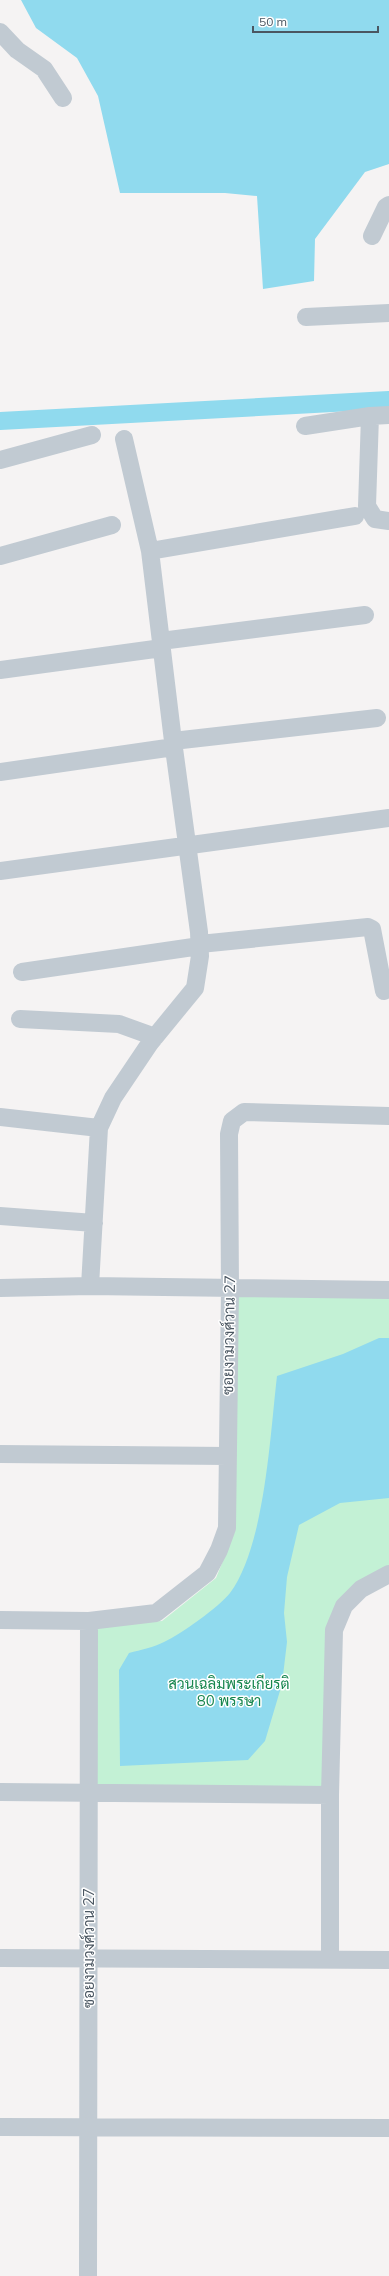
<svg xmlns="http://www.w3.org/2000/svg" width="389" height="2276" viewBox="0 0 389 2276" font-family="Mulish,Sarabun,sans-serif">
<rect width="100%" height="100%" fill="#f5f3f3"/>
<path fill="#c3f1d5" d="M 235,1296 L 389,1296 L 389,1569 L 340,1602 L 326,1791 L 85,1788 L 87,1626 L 162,1621 L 216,1578 L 235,1531 Z"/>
<path fill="#90daee" d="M 21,0 L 389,0 L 389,164 L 365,172 L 315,239 L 314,281 L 263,289 L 257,196 L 225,193 L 120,193 L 98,96 L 77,58 L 36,28 Z
M 379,1338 L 389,1338 L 389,1498 L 340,1503 L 299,1525 L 287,1577 L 284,1613 L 287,1642 L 282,1684 L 265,1741 L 248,1760 L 120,1766 L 119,1670 L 129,1653 C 141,1650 154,1647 164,1642 C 181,1634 219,1607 230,1593 C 265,1546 270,1435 277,1376 L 343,1354 Z"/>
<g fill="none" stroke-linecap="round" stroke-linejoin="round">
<path stroke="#90daee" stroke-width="18" d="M 0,421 L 389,400"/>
<path stroke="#c1cad2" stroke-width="18" d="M 0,32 L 17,50 L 44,69 L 63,98
M 372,236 L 386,207 L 389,205
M 306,317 L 389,313
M 370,416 L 367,506 L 375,519 L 389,521
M 305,426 L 370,416 L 389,415
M 0,460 L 92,435
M 150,551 L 355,516
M 0,556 L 112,525
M 161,641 L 365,615
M 0,670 L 162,648
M 173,741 L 377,718
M 0,772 L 174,747
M 0,871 L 389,818
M 200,944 L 368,927 L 372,929 L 384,991
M 22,972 L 200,946
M 20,1019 L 119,1024 L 155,1037
M 0,1117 L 99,1128
M 0,1216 L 94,1223
M 90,1286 L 99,1128 L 113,1098 L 150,1043 L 195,988 L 200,956 L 199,932 L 173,741 L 150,551 L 124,439
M 0,1288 L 90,1286 L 389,1290
M 0,1454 L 228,1456
M 0,1620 L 89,1621 L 156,1613 L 207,1573 L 219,1550 L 227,1528 L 230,1289 L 229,1134 L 232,1121 L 244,1112 L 389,1116
M 0,1792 L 330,1795
M 0,1958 L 389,1960
M 330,1959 L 330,1795 L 334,1630 L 344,1606 L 361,1589 L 389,1574
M 0,2127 L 389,2128
M 88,2276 L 89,1621"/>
</g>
<g text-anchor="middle" stroke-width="3" stroke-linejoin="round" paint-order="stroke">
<g font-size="15" fill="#4a5661" stroke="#fff">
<text transform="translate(229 1335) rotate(-89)" y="5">ซอยงามวงศ์วาน 27</text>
<text transform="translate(89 1948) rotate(-90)" y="5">ซอยงามวงศ์วาน 27</text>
</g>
<g font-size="15" fill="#17864f" stroke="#fff">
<text x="229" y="1689">สวนเฉลิมพระเกียรติ<tspan x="229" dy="17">80 พรรษา</tspan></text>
</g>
</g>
<path d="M253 26v6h125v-6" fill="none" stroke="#4a5661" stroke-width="2"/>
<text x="259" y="26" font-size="12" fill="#4a5661" stroke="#ffffff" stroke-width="3" paint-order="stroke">50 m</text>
</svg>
